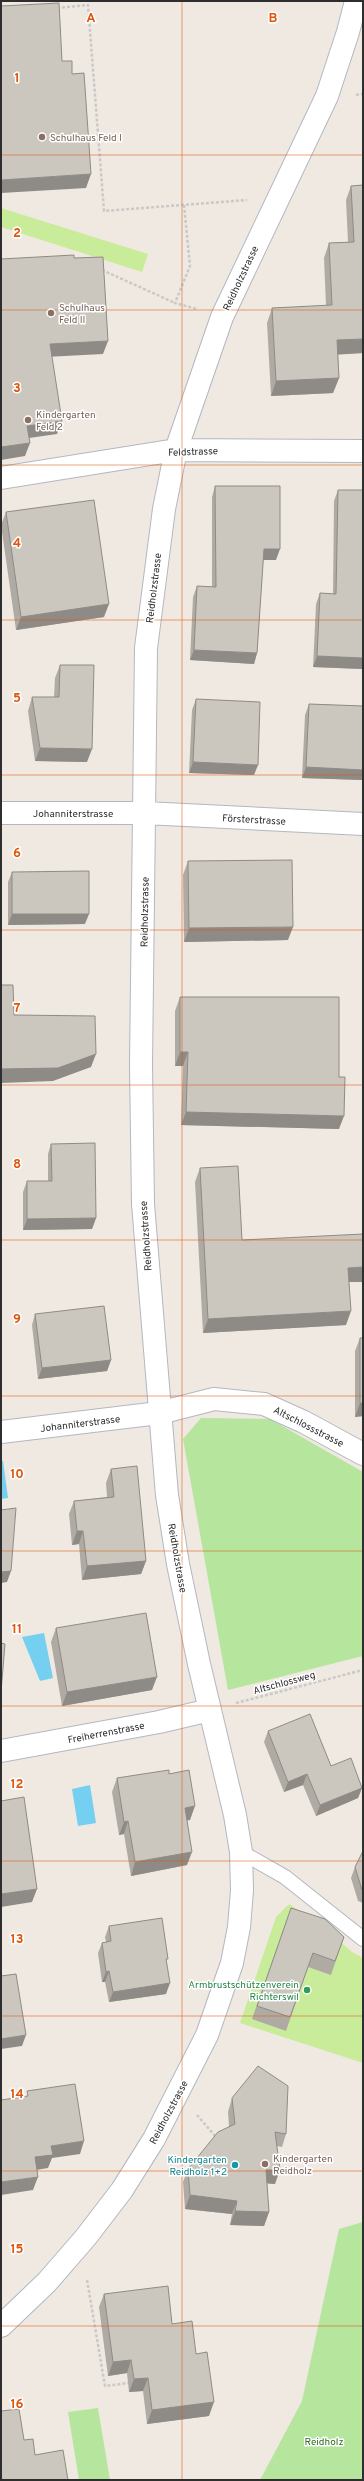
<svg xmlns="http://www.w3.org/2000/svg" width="364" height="2481" viewBox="0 0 364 2481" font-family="Overpass,sans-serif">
<rect width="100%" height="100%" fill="#efe9e1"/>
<path fill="#b6e59e" d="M 201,1418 L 270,1419 L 363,1472 L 363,1656 L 228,1690 L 183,1439 Z
M 363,2222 L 363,2480 L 260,2480 L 302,2401 L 339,2229 Z
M 98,2408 L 110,2480 L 79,2480 L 68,2412 Z"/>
<path fill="#c9ec9a" d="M 1,208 L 148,254 L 142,272 L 1,227 Z
M 289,1904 L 320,1924 L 352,1952 L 363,1958 L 363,2063 L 240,2023 L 276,1917 Z"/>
<path fill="#75cff0" d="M 1,1461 L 3,1461 L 8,1498 L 1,1499 Z
M 44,1633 L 53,1678 L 40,1681 L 22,1637 Z
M 90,1785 L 96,1823 L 78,1826 L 72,1789 Z"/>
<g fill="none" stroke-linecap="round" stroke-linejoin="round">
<defs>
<path id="lane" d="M 241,1852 L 285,1877 L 363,1939"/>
<path id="street" d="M 1,478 L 176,450 L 363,451
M 1,813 L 145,813 L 363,824
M 1,1432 L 159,1413 L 214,1399 L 264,1404 L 304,1422 L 363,1454
M 1,1751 L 159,1722 L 210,1710
M 1,2326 L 47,2282 L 86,2237 L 122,2190 L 154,2139 L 207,2035 L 232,1963 L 239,1927 L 242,1890 L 241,1852 L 235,1815 L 199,1664 L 178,1564 L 167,1495 L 143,1204 L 141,1065 L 146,648 L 164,509 L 176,450 L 222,317 L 327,96 L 348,32 L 356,1"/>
</defs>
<use href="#lane" stroke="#b4b7c1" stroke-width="16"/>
<use href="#street" stroke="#b4b7c1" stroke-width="24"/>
<path stroke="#c9c9c9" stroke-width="2.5" stroke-dasharray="3 2" stroke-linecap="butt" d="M 57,8 L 88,5 L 104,211 L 247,200
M 356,95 L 363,94
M 184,205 L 190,266 L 175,303 L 197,309
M 102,270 L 175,303
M 236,1703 L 363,1670
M 197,2115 L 216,2137
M 87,2280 L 105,2386 L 128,2383"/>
<use href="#lane" stroke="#fff" stroke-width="14"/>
<use href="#street" stroke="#fff" stroke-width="22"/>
</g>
<path fill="#afaba4" d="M 351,186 L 363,353 L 338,354 L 339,378 L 333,393 L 271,396 L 267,323 L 272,308 L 326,306 L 324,258 L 329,243 L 348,242 L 346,200 Z
M 215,486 L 276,560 L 263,560 L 257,653 L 254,664 L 190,660 L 193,597 L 197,586 L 212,587 L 212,497 Z
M 338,490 L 363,490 L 363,669 L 313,667 L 316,604 L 320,593 L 333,594 L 334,501 Z
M 6,512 L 104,617 L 16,630 L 1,525 Z
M 60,665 L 87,762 L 35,761 L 28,711 L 32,697 L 54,697 L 55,678 Z
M 196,699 L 254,775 L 189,773 L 192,710 Z
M 309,704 L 363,706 L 363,780 L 302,778 L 305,715 Z
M 188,861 L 288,940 L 184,942 L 183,875 Z
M 12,872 L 85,924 L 8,925 L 8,882 Z
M 180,997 L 339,1129 L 181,1125 L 183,1066 L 175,1066 L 175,1011 Z
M 51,1144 L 96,1218 L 92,1229 L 23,1230 L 23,1192 L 27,1181 L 48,1181 L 48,1154 Z
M 200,1168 L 242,1240 L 363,1282 L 349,1282 L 346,1325 L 203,1333 L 195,1182 Z
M 35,1314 L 111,1360 L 107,1371 L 38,1379 L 32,1325 Z
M 360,1338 L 363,1338 L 363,1416 L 355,1417 L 355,1351 Z
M 111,1469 L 146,1561 L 141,1574 L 82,1580 L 79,1544 L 72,1545 L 69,1514 L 74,1501 L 107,1497 L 106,1483 Z
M 56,1628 L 152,1690 L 62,1706 L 51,1642 Z
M 268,1731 L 331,1766 L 362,1788 L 358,1798 L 316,1816 L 303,1785 L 284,1792 L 264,1742 Z
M 117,1778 L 190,1820 L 187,1820 L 187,1865 L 131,1876 L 124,1834 L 119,1835 L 112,1792 Z
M 363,1851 L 363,1903 L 358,1901 L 351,1878 L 355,1867 Z
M 291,1908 L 344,1937 L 331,1975 L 308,1967 L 286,2031 L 252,2019 Z
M 109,1926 L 167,1964 L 166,1994 L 109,2002 L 105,1982 L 102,1982 L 98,1953 L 102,1943 L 106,1942 L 105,1937 Z
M 232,2098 L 286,2134 L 282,2147 L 277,2146 L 275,2184 L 267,2183 L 269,2212 L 264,2226 L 230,2225 L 232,2214 L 185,2209 L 183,2182 L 188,2169 L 229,2126 L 228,2112 Z
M 104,2294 L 172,2324 L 196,2354 L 209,2416 L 147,2424 L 143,2391 L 129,2392 L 127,2373 L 108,2376 L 99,2307 Z"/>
<path fill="#8e8b86" d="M 91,174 L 86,188 L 1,193 L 1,180 Z
M 363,339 L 363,353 L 332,355 L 337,340 Z
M 108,341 L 103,354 L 45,357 L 50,344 Z
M 339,378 L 333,393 L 271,396 L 276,381 Z
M 62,421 L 57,434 L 22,439 L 27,426 Z
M 30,443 L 25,456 L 1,460 L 1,447 Z
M 264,549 L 280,549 L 276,560 L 260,560 Z
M 109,604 L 104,617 L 16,630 L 21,617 Z
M 194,650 L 257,653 L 254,664 L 190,660 Z
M 317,656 L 363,658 L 363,669 L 313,667 Z
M 40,748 L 92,749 L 87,762 L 35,761 Z
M 193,762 L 258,765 L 254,775 L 189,773 Z
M 306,767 L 363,770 L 363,780 L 302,778 Z
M 12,914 L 89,914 L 85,924 L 8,925 Z
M 293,927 L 288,940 L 184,942 L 189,928 Z
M 180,1052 L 188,1052 L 183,1066 L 175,1066 Z
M 96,1054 L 91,1067 L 53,1081 L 1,1083 L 1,1069 Z
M 186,1112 L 344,1116 L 339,1129 L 181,1125 Z
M 96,1218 L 92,1229 L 23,1230 L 27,1219 Z
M 363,1267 L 363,1282 L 343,1282 L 348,1268 Z
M 351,1311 L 346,1325 L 203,1333 L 208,1319 Z
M 111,1360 L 107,1371 L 38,1379 L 42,1368 Z
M 360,1403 L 363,1403 L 363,1416 L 355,1417 Z
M 77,1531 L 83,1531 L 79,1544 L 72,1545 Z
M 146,1561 L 141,1574 L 82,1580 L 87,1566 Z
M 11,1571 L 7,1582 L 1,1583 L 1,1572 Z
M 157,1677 L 152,1690 L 62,1706 L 67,1692 Z
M 307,1774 L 303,1785 L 284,1792 L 288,1782 Z
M 362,1788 L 358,1798 L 316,1816 L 320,1805 Z
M 195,1806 L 190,1820 L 180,1822 L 185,1808 Z
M 128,1821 L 124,1834 L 119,1835 L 124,1822 Z
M 192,1852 L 187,1865 L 131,1876 L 135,1862 Z
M 37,1889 L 32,1902 L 1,1907 L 1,1894 Z
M 109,1971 L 105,1982 L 102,1982 L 106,1972 Z
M 170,1983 L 166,1994 L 109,2002 L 113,1992 Z
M 26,2035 L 22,2046 L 1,2049 L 1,2039 Z
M 84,2141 L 80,2154 L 52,2158 L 48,2168 L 30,2171 L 35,2157 L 51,2146 Z
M 266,2170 L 280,2170 L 275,2184 L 261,2183 Z
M 38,2177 L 33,2190 L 1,2195 L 1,2182 Z
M 190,2195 L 237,2201 L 232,2214 L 185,2209 Z
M 235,2211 L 269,2212 L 264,2226 L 230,2225 Z
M 131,2360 L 127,2373 L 108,2376 L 113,2362 Z
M 148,2378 L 143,2391 L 129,2392 L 134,2379 Z
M 214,2402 L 209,2416 L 147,2424 L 152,2410 Z"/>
<path fill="#cbc7bf" stroke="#8e8b86" d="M 59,3 L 62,61 L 72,61 L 72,74 L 84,73 L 91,174 L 1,180 L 1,6 Z
M 363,185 L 363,339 L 337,340 L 339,378 L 276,381 L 272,308 L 332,305 L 329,243 L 354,242 L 351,186 Z
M 74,255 L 74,258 L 103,257 L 108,341 L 50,344 L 62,421 L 27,426 L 30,443 L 1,447 L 1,259 Z
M 215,486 L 280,486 L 280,549 L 264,549 L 257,653 L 194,650 L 197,586 L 216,587 Z
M 338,490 L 363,490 L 363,658 L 317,656 L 320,593 L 336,594 Z
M 94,500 L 109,604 L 21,617 L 6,512 Z
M 60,665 L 94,665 L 92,749 L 40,748 L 32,697 L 59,697 Z
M 196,699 L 260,702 L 258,765 L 193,762 Z
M 309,704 L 363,706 L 363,770 L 306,767 Z
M 292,860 L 293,927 L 189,928 L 188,861 Z
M 89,871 L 89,914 L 12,914 L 12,872 Z
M 1,985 L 13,985 L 14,1015 L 95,1016 L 96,1054 L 58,1068 L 1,1069 Z
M 180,997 L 339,997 L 339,1077 L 345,1077 L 344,1116 L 186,1112 L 188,1052 L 180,1052 Z
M 95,1143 L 96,1218 L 27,1219 L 27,1181 L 52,1181 L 51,1144 Z
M 238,1166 L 242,1240 L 363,1234 L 363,1267 L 348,1268 L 351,1311 L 208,1319 L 200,1168 Z
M 104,1306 L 111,1360 L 42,1368 L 35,1314 Z
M 360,1338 L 363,1338 L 363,1403 L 360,1403 Z
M 137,1466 L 146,1561 L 87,1566 L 83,1531 L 77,1531 L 74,1501 L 114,1497 L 111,1469 Z
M 16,1508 L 11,1571 L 1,1572 L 1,1510 Z
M 146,1613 L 157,1677 L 67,1692 L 56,1628 Z
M 1,1643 L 5,1644 L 1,1692 Z
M 310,1714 L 331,1766 L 351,1758 L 362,1788 L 320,1805 L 307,1774 L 288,1782 L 268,1731 Z
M 169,1770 L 169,1774 L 189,1770 L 195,1806 L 185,1808 L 192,1852 L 135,1862 L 128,1821 L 124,1822 L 117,1778 Z
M 24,1797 L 37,1889 L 1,1894 L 1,1801 Z
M 363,1851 L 363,1891 L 362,1890 L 355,1867 Z
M 291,1908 L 325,1919 L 344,1937 L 335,1961 L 313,1953 L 290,2017 L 257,2006 Z
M 162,1918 L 168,1959 L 166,1959 L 170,1983 L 113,1992 L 109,1971 L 106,1972 L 102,1943 L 111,1941 L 109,1926 Z
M 16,1974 L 26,2035 L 1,2039 L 1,1976 Z
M 258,2066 L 288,2086 L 286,2134 L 275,2132 L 280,2170 L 266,2170 L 269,2212 L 235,2211 L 237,2201 L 190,2195 L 188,2169 L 218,2132 L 235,2124 L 232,2098 Z
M 75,2084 L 84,2141 L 51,2146 L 53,2155 L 35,2157 L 38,2177 L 1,2182 L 1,2100 L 28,2096 L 27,2091 Z
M 168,2286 L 172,2324 L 192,2321 L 196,2354 L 207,2352 L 214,2402 L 152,2410 L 148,2378 L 134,2379 L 131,2360 L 113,2362 L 104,2294 Z
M 19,2409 L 24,2440 L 33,2439 L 35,2455 L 63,2450 L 68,2480 L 1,2480 L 1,2411 Z"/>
<path fill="none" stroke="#df570e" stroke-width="1" stroke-opacity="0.55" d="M 182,1 L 182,2480M 1,155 L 363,155M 1,310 L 363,310M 1,465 L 363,465M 1,620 L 363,620M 1,775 L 363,775M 1,930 L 363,930M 1,1085 L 363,1085M 1,1240 L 363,1240M 1,1396 L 363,1396M 1,1551 L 363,1551M 1,1706 L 363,1706M 1,1861 L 363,1861M 1,2016 L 363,2016M 1,2171 L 363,2171M 1,2326 L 363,2326"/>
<g fill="#8d6e63" stroke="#fff" stroke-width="1.5">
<circle cx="42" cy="137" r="4"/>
<circle cx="51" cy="313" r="4"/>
<circle cx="28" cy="420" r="4"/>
<circle cx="265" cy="2164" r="4"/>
</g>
<circle fill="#2e9e5b" stroke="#fff" stroke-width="1.5" cx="307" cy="1990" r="4"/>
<circle fill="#0f9aa8" stroke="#fff" stroke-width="1.5" cx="235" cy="2165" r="4"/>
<g text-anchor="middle" stroke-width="3" stroke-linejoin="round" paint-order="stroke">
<g font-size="10" fill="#785e54" stroke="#fff" text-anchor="start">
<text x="50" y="141">Schulhaus Feld I</text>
<text x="59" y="311">Schulhaus<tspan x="59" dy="12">Feld II</tspan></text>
<text x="36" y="418">Kindergarten<tspan x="36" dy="12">Feld 2</tspan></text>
<text x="273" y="2162">Kindergarten<tspan x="273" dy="12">Reidholz</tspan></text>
</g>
<g font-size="10" fill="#2e2e2e" stroke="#fff">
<text transform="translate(240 278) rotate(-65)" y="4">Reidholzstrasse</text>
<text transform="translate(193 451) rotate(-2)" y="4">Feldstrasse</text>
<text transform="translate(153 588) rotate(-83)" y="4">Reidholzstrasse</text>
<text x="73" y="817">Johanniterstrasse</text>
<text transform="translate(254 819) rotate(3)" y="4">Försterstrasse</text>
<text transform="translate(144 912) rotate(-89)" y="4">Reidholzstrasse</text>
<text transform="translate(145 1236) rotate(-94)" y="4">Reidholzstrasse</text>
<text transform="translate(80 1423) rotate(-7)" y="4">Johanniterstrasse</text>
<text transform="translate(309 1426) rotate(27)" y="4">Altschlossstrasse</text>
<text transform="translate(178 1558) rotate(80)" y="4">Reidholzstrasse</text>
<text transform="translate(284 1682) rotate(-15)" y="4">Altschlossweg</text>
<text transform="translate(106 1732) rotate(-11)" y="4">Freiherrenstrasse</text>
<text transform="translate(168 2112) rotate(-62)" y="4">Reidholzstrasse</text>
</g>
<g font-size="10" fill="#27864d" stroke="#fff" text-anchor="end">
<text x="299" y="1988">Armbrustschützenverein<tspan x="299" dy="12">Richterswil</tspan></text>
</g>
<g font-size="10" fill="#0d838f" stroke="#fff" text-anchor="end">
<text x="227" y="2163">Kindergarten<tspan x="227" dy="12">Reidholz 1+2</tspan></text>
</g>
<g font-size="10" fill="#2c6e1b" stroke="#fff">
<text x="324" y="2445">Reidholz</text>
</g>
</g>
<g font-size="13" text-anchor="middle" font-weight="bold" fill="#df570e" stroke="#fff" stroke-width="3" stroke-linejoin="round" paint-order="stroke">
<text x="91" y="22">A</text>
<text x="273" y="22">B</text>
<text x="17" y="82">1</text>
<text x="17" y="237">2</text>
<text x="17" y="392">3</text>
<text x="17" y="547">4</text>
<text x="17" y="702">5</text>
<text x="17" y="857">6</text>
<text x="17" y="1012">7</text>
<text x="17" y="1168">8</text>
<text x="17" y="1323">9</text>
<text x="17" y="1478">10</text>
<text x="17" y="1633">11</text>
<text x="17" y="1788">12</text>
<text x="17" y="1943">13</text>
<text x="17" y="2098">14</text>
<text x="17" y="2253">15</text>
<text x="17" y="2408">16</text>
</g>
<rect width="364" height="2481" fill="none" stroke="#2e2e2e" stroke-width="4"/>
</svg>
